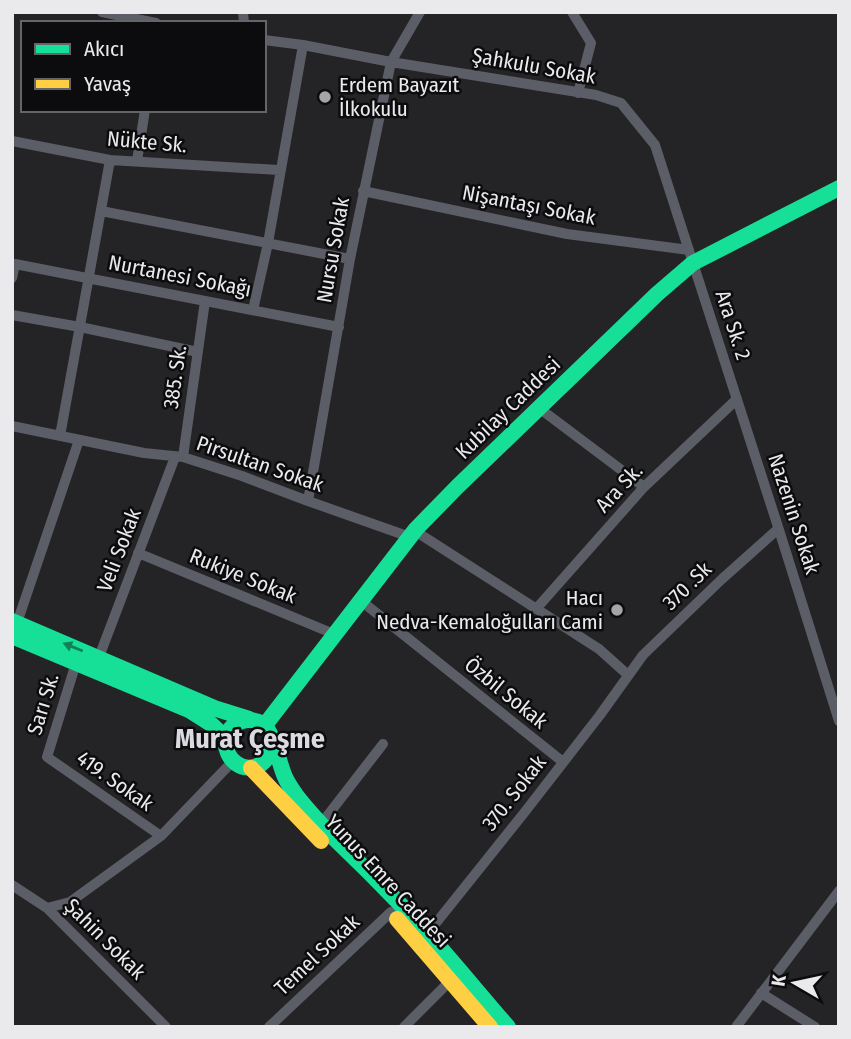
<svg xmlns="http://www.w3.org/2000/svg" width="851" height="1039" viewBox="0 0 851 1039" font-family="'Fira Sans Condensed',sans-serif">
<rect width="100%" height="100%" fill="#242326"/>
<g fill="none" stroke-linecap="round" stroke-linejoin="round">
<path stroke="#5b5e66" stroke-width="10" d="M 102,12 L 156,23
M 243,12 L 244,23
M 572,12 L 591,43 L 578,93
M 264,40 L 303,45 L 391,62 L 596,95 L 621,103 L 655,145 L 780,533 L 839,721
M 12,141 L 110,160 L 279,170
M 137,161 L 145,110
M 363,191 L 567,234 L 689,250
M 101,211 L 350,259
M 12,278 L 15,264 L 339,327
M 253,310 L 268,243 L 303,45
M 12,315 L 80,327 L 198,352
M 539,408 L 644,487
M 12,426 L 144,453 L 183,457 L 242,476 L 308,501 L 410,537
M 60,436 L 110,160
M 183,457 L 205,301
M 308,501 L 350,259 L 391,62 L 420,12
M 415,531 L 599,649 L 628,675
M 138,553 L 334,634
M 360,600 L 563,762
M 536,609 L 644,487 L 737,399
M 17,623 L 79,440
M 99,657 L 175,457
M 76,663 L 47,757 L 161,836
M 321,824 L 383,744
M 12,885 L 47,908 L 166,1027
M 47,908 L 70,902 L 161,836 L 233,761
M 428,933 L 524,813 L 600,715 L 643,655 L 722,579 L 778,529
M 761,993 L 815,1027
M 269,1027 L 391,912
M 404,1027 L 451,980
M 736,1027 L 839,891"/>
<path stroke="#16e098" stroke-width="16" d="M 12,621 L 217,709 L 249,719
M 12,636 L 189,710 L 211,724 L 226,738
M 265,725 L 416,529 L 457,487 L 657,294 L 693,263 L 839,188
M 273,747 C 270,754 267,760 261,764 C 243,775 224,759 226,740 C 228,722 249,715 263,724 C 273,731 279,764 285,777 C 288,784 292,789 296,795 C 308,811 322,825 335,839 C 358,861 381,884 403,907 C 440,945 473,987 508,1027"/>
<path stroke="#ffcf43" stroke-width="16" d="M 251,768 L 321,841
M 397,919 L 490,1027"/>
</g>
<defs><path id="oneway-solid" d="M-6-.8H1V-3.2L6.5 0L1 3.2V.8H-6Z" transform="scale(1.75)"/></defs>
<use fill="#12815a" href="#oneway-solid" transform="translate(73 647) rotate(-158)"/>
<g fill="#a5a4a7" stroke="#0c0c0e" stroke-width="2.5">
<circle cx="325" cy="97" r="7"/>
<circle cx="617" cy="610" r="7"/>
</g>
<g text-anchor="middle" stroke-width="5" stroke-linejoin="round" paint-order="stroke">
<g font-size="21" fill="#eaeaed" stroke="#0c0c0e">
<text transform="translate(534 66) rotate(10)" y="7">Şahkulu Sokak</text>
<text transform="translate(147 142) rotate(5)" y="7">Nükte Sk.</text>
<text transform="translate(529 205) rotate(11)" y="7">Nişantaşı Sokak</text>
<text transform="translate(333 250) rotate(-80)" y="7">Nursu Sokak</text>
<text transform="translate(180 276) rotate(11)" y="7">Nurtanesi Sokağı</text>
<text transform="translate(733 325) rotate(72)" y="7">Ara Sk. 2</text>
<text transform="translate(175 377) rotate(-82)" y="7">385. Sk.</text>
<text transform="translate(508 408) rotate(-44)" y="7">Kubilay Caddesi</text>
<text transform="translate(260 464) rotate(19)" y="7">Pirsultan Sokak</text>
<text transform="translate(619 488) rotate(-47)" y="7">Ara Sk.</text>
<text transform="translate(794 514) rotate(72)" y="7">Nazenin Sokak</text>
<text transform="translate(119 550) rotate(-69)" y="7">Veli Sokak</text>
<text transform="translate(243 576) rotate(22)" y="7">Rukiye Sokak</text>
<text transform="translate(687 586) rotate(-44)" y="7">370 .Sk</text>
<text transform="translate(506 693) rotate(39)" y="7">Özbil Sokak</text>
<text transform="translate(43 704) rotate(-73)" y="7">Sarı Sk.</text>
<text transform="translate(115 781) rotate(35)" y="7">419. Sokak</text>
<text transform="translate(514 793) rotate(-52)" y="7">370. Sokak</text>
<text transform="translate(388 881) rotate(47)" y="7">Yunus Emre Caddesi</text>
<text transform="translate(105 939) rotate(45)" y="7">Şahin Sokak</text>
<text transform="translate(317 955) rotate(-43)" y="7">Temel Sokak</text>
</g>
<g font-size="21" fill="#eaeaed" stroke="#0c0c0e" text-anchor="start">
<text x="339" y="92">Erdem Bayazıt<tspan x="339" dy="24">İlkokulu</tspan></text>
<text x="603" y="605" text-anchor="end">Hacı<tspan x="603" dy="24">Nedva-Kemaloğulları Cami</tspan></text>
</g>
<g font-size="28" font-weight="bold" fill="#dbdae0" stroke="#0c0c0e">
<text x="250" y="748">Murat Çeşme</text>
</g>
</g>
<rect width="851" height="1039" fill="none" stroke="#eaeaed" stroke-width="28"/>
<rect x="21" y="21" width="245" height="91" fill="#0c0c0e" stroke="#656567" stroke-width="2"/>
<rect x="35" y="44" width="35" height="10" fill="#16e098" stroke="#656567" stroke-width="2"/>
<text x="84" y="56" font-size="21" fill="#eaeaed">Akıcı</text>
<rect x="35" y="79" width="35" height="10" fill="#ffcf43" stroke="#656567" stroke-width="2"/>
<text x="84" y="91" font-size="21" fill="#eaeaed">Yavaş</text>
<g transform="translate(795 983) rotate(279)" stroke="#0c0c0e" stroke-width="5" paint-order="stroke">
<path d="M0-5L12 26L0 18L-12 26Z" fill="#eaeaed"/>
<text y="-10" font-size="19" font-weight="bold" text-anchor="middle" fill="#eaeaed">K</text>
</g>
</svg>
